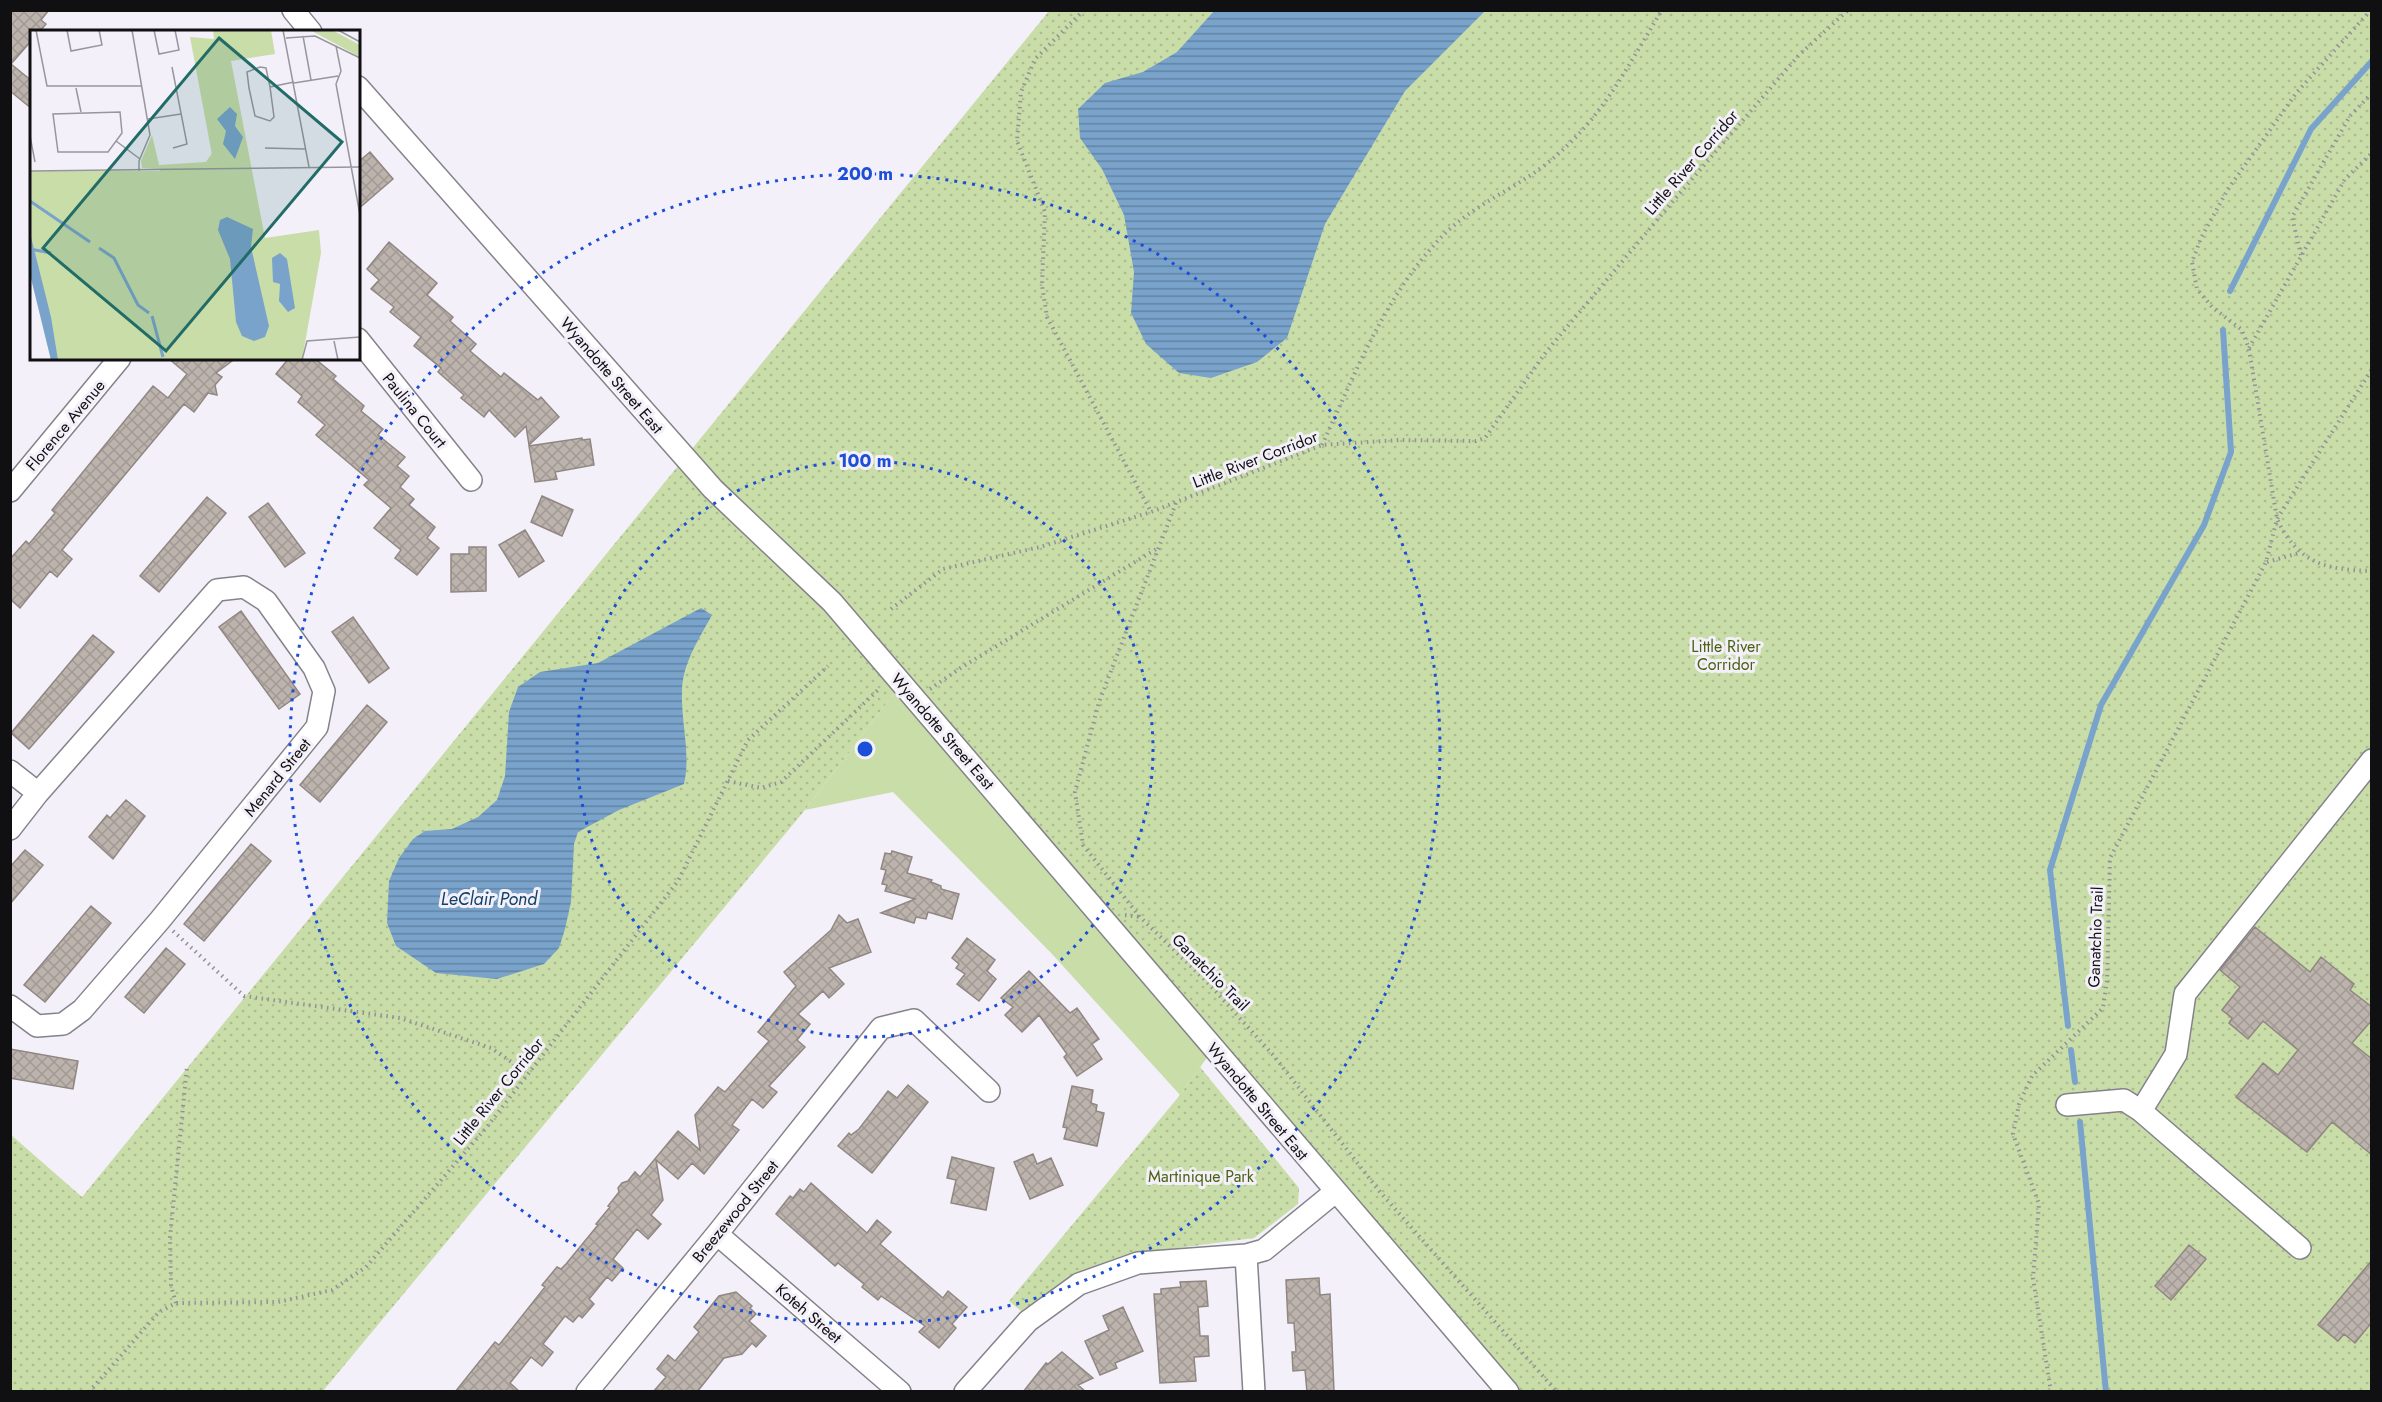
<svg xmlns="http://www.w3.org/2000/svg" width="2382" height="1402" viewBox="0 0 2382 1402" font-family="Jost,sans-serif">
<defs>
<pattern id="park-dots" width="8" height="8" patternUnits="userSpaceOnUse" patternTransform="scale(1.5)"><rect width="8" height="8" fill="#c9dda9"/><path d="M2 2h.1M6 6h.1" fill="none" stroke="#acbc90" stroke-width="1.8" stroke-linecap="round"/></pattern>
<pattern id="water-rules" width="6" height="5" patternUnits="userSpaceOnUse" patternTransform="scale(1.5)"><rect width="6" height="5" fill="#79a3cb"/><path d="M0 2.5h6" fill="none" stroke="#6283a3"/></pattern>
<pattern id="building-cross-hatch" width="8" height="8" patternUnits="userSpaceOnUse" patternTransform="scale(1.5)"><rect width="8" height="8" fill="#bcb3ad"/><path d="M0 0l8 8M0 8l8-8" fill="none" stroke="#a19994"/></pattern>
</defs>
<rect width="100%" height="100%" fill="#f3f0f9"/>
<path fill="#c9dda9" d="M 902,683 L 1214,1048 L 1180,1095 L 1053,955 L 893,792 L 805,810 Z"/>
<path fill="url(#park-dots)" d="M 1049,11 L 2371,11 L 2371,1391 L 1508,1391 L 902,683 L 805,810 L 323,1391 L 11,1391 L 10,1134 L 82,1197 Z
M 1200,1067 L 1299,1188 L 1298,1204 L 1254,1238 L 1125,1255 L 1083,1270 L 1021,1311 L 1009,1301 L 1180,1095 Z"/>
<path fill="url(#water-rules)" d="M 1214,11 L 1485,11 L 1405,91 L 1325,224 L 1287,338 L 1257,362 L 1211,378 L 1179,373 L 1146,344 L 1131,313 L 1134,272 L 1124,215 L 1102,169 L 1080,138 L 1078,109 L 1105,83 L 1143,72 L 1177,52 Z
M 701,608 L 712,615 C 699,639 682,664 682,692 C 681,723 691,754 684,784 L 619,810 L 578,832 L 574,844 L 571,902 L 565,929 L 559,948 L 544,964 L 497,979 L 436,973 L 396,946 L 387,923 L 389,881 L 399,858 L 413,839 L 425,831 L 452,829 L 478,817 L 497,800 L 505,776 L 509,712 L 518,687 L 540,672 L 598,663 Z"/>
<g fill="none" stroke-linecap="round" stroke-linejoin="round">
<path stroke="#79a3cb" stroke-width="6" d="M 2230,291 L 2311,129 L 2372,61
M 2068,1026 L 2050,870 L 2101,705 L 2204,525 L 2231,452 L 2223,330
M 2071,1050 L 2075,1082
M 2080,1122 L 2106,1392"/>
</g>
<path fill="url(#building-cross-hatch)" stroke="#908782" stroke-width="1.5" d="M 10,10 L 49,10 L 41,20 L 46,24 L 39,32 L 32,32 L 32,40 L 11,64 L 32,81 L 32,109 L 10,91 Z
M 370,152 L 393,179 L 358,209 L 358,162 Z
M 389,242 L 437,283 L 427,295 L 453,317 L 450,321 L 476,344 L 470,351 L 501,377 L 504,373 L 538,400 L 541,397 L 559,417 L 529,445 L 526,426 L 515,437 L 489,410 L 484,417 L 461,398 L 464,395 L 438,372 L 441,368 L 414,346 L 421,337 L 390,312 L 394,307 L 371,289 L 379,280 L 367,269 Z
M 168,358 L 236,358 L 216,373 L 222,377 L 215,385 L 217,395 L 208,393 L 194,412 L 184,404 L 62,550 L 72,559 L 57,577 L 50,571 L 20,608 L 10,599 L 10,559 L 26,541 L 29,544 L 55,513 L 52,510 L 153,386 L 168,398 L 187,374 Z
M 289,358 L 314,358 L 336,376 L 333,379 L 364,406 L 361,411 L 383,429 L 378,435 L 405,457 L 397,466 L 409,476 L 400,487 L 414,499 L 409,505 L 435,527 L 427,538 L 439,548 L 417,575 L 395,558 L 401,550 L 374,528 L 391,508 L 364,485 L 369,480 L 316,435 L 325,425 L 298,402 L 302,396 L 276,374 Z
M 582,438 L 582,440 L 590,439 L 594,465 L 555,472 L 557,479 L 535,482 L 529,446 Z
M 542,496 L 573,510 L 562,536 L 531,522 Z
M 207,497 L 226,513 L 159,592 L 140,576 Z
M 268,503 L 305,553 L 285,567 L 249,517 Z
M 525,530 L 544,561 L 519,577 L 499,545 Z
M 469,547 L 486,547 L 486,591 L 451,592 L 451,554 L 469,554 Z
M 241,611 L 300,694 L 279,709 L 219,627 Z
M 353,617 L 389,668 L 369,683 L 332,632 Z
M 93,635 L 114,652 L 29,749 L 11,733 Z
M 367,705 L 387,722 L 320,802 L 300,785 Z
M 126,800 L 145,816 L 113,859 L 89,837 L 107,815 L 110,818 Z
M 251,844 L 271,861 L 204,941 L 184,924 Z
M 25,850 L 43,865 L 10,904 L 10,867 Z
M 892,851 L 912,857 L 907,873 L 932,880 L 931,882 L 941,886 L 941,889 L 959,894 L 952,919 L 928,912 L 926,919 L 916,917 L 914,923 L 881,913 L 915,899 L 885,891 L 887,885 L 882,884 L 886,870 L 881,869 L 885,853 L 891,854 Z
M 91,906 L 111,923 L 45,1002 L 24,985 Z
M 839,915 L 847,923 L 858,919 L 871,952 L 829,968 L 844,984 L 829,998 L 823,991 L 798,1014 L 810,1024 L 797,1040 L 805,1047 L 769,1086 L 777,1092 L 763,1108 L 752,1099 L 732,1125 L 739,1130 L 704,1174 L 692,1163 L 678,1179 L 656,1160 L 663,1200 L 651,1215 L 661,1224 L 648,1239 L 637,1229 L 613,1259 L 623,1268 L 612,1281 L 607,1277 L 589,1299 L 594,1304 L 582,1318 L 579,1315 L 573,1322 L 565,1316 L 543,1344 L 553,1352 L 542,1366 L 531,1357 L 510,1383 L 520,1392 L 455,1392 L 495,1342 L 499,1345 L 545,1287 L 542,1285 L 557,1267 L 561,1269 L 566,1264 L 598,1225 L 596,1224 L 610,1207 L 608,1206 L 619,1192 L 618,1188 L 622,1183 L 628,1181 L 635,1172 L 640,1177 L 678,1131 L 700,1150 L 695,1115 L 718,1087 L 725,1092 L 769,1041 L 758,1032 L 796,986 L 784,972 L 831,930 Z
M 2255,927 L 2310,972 L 2321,957 L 2354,984 L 2350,990 L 2372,1007 L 2372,1020 L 2352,1043 L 2372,1059 L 2372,1155 L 2332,1122 L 2307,1152 L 2236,1097 L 2263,1063 L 2278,1075 L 2298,1050 L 2263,1021 L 2248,1039 L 2229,1023 L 2232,1018 L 2222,1010 L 2240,987 L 2220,970 Z
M 967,938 L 995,960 L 987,971 L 996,979 L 979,1001 L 957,984 L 965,974 L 956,968 L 959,964 L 952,958 Z
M 166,948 L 185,964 L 144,1013 L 125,997 Z
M 1029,971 L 1070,1013 L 1077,1008 L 1099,1039 L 1092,1044 L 1102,1059 L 1077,1076 L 1064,1057 L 1067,1054 L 1039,1015 L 1022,1032 L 1005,1015 L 1013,1007 L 1001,998 Z
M 10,1049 L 78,1061 L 73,1089 L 10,1078 Z
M 908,1085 L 928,1102 L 872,1173 L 838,1146 L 849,1133 L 851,1135 L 859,1129 L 888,1091 L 897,1098 Z
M 1072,1086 L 1093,1090 L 1091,1103 L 1097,1105 L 1096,1111 L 1104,1113 L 1097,1146 L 1064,1139 L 1067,1128 L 1063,1127 Z
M 1033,1154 L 1037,1164 L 1051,1158 L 1063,1185 L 1030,1199 L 1014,1162 Z
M 952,1157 L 994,1168 L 986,1210 L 951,1203 L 956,1180 L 947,1178 Z
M 811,1183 L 867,1233 L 877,1220 L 891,1232 L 880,1244 L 943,1298 L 948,1291 L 967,1307 L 952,1324 L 956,1328 L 939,1348 L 919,1332 L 925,1326 L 881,1296 L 878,1300 L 862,1287 L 864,1284 L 838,1263 L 835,1266 L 776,1214 L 790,1196 L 793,1198 L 800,1189 L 804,1192 Z
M 2189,1245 L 2206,1259 L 2171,1300 L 2155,1286 Z
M 2372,1260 L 2372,1322 L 2355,1343 L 2344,1334 L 2338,1341 L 2318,1325 Z
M 1319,1278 L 1320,1295 L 1330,1294 L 1334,1392 L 1307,1392 L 1305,1370 L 1293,1371 L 1292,1352 L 1296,1352 L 1294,1323 L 1288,1323 L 1286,1280 Z
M 1206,1281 L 1208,1306 L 1198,1307 L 1200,1336 L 1208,1336 L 1209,1356 L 1194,1357 L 1196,1381 L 1160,1383 L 1154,1294 L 1161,1294 L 1161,1289 L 1181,1287 L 1180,1282 Z
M 736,1292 L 752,1306 L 750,1308 L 756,1314 L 749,1321 L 766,1336 L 756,1347 L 752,1343 L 742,1354 L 724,1358 L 697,1392 L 653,1392 L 666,1377 L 657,1369 L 668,1355 L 675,1361 L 699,1332 L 694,1327 L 719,1296 Z
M 1123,1307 L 1143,1351 L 1115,1363 L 1117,1368 L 1100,1375 L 1085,1341 L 1109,1330 L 1103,1316 Z
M 1062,1352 L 1093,1378 L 1078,1385 L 1086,1392 L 1023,1392 L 1046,1363 L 1048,1364 Z"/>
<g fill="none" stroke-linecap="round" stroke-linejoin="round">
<defs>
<path id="minor" d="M 293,10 L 311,32
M 358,87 L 713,489 L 832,602 L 1508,1392
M 358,339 L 471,480
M 10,491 L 120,358
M 10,771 L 38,793
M 10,829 L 38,793 L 217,590 L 244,587 L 266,601 L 314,668 L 324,691 L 317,727 L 160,920 L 82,1010 L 63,1024 L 37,1026 L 10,1006
M 2067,1105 L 2124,1100 L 2141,1111 L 2300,1248
M 2141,1111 L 2176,1054 L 2185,994 L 2372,760
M 717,1234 L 900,1392
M 1246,1255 L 1254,1392
M 587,1392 L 717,1234 L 881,1028 L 914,1020 L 989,1091
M 965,1392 L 1028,1321 L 1079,1284 L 1138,1263 L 1246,1255 L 1264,1250 L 1335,1192"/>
</defs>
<use href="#minor" stroke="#84828a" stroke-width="24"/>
<path stroke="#939197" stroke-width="4" stroke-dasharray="1.5 4.5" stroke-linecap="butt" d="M 1084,10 L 1035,59 L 1021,92 L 1017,141 L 1045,212 L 1042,285 L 1047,317 L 1151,512
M 2371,10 L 2297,92 L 2228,189 L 2201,238 L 2192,262 L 2197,289 L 2212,307 L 2242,330 L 2249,349 L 2277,519 C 2298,563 2325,570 2372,571
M 2301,255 L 2292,217 L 2350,116 L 2372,93
M 2249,348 L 2345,179 L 2372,153
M 1322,445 C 1354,376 1383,301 1435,244 C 1466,208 1508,193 1545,165 C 1602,120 1625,70 1662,10
M 1176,503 L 1099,702 L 1075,792 L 1083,845 L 1140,917 L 1210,985 L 1274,1056 L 1380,1192 L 1557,1392
M 2267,562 L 2299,553
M 891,609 L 943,569 L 1040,547 L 1151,512 L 1322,445 L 1399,440 L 1476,441 L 1485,438 L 1546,352 L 1668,207 L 1799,55 L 1848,10
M 930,689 L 962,667 L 1158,548
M 728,781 L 761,788 L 781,782 L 878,690
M 1125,915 L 1140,917
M 173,931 L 244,996 L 400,1018 L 491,1048 L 529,1074
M 176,1303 L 171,1286 L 170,1237 L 187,1067
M 89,1392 L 159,1312 L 176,1303 L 278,1302 L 332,1290 L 366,1267 L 486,1128 L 678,881 L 748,740 L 828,666
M 2051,1392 L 2033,1278 L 2039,1204 L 2013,1134 L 2019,1104 L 2032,1076 L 2103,1008 L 2107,981 L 2110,858 L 2266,562 L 2277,519 L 2372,369"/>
<use href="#minor" stroke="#fff" stroke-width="21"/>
</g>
<g fill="none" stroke="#1d4ed8" stroke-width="3" stroke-dasharray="3 6">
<circle cx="865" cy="749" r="288"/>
<circle cx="865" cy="749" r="575"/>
</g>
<g text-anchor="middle" stroke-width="6" stroke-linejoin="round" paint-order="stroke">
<g font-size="16" fill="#100f12" stroke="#f3f0f9">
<text transform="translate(1691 162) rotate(-49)" y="6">Little River Corridor</text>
<text transform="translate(612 375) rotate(49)" y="6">Wyandotte Street East</text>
<text transform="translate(415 410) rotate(51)" y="6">Paulina Court</text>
<text transform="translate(65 425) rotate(-50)" y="6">Florence Avenue</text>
<text transform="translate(1255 459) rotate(-21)" y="6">Little River Corridor</text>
<text transform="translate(943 731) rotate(49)" y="6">Wyandotte Street East</text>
<text transform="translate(277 777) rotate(-51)" y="6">Menard Street</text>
<text transform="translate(2095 937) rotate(-88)" y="6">Ganatchio Trail</text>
<text transform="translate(1211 972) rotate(45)" y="6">Ganatchio Trail</text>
<text transform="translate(498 1091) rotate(-51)" y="6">Little River Corridor</text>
<text transform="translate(1258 1101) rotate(50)" y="6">Wyandotte Street East</text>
<text transform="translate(735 1211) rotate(-51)" y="6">Breezewood Street</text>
<text transform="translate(809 1313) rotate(41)" y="6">Koteh Street</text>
</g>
<g font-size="16" fill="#4a6012" stroke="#f3f0f9">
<text x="1726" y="652">Little River<tspan x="1726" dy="18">Corridor</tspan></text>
<text x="1201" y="1182">Martinique Park</text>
</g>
<g font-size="18" font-style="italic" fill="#114168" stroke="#f3f0f9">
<text x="489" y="905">LeClair Pond</text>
</g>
</g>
<g transform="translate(30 30)">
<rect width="330" height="330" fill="#f3f0f9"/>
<path d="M 280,0 L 302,0 L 330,15 L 330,27 ZM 182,123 L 186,141 L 130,141 L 129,135 L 176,132 Z" fill="#c9dda9"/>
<path d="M 183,0 L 241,0 L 245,24 L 201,31 L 235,208 L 289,200 L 291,223 L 272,330 L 21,330 L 0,244 L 0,141 L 185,141 L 160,7 L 184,9 ZM 122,105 L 130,139 L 112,138 L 111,131 Z" fill="#c9dda9"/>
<path d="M 200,77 L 207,84 L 205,96 L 213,107 L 205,129 L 193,114 L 196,101 L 187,89 ZM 197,187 L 223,199 L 221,217 L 239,296 L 235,307 L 224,311 L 212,306 L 206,292 L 200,229 L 188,200 L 190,190 ZM 0,203 L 21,287 L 28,330 L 21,330 L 0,244 ZM 250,223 L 257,229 L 264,272 L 265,278 L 258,282 L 249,271 L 250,254 L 243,252 L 242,228 Z" fill="#79a3cb"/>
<path fill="none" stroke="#79a3cb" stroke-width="3" d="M 0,171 L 60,212M 69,218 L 84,228 L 108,275 L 119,283M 0,219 L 21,223M 122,286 L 133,327"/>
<path fill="none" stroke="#98969d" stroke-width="1.5" d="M 6,0 L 17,56 L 111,56M 37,0 L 41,21 L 72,15 L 69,0M 102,0 L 120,105 L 109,131 L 109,141M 124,0 L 129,24 L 149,20 L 145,0M 253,0 L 279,137M 308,0 L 330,12M 273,6 L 281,50M 256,8 L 285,6 L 330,28M 306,16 L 311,41 L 306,54 L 330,185M 142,37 L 157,114 L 143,118M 230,37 L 236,38 L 240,57 L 244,87 L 240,91 L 225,86 L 219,58 L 217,42 ZM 264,53 L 308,46M 240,57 L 264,52M 46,58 L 51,82M 90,82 L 92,103 L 78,122 L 28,122 L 23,84 ZM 118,89 L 151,84M 0,106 L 5,132M 86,111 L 110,129M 235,118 L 275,119M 0,141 L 330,137M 304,311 L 308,330M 272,330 L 277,311 L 330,307"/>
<path fill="#216c67" fill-opacity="0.15" stroke="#216c67" stroke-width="3" d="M 189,8 L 312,112 L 136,321 L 13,218 Z"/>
<rect width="330" height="330" fill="none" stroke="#100f12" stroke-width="3"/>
</g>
<circle cx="865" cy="749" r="9" fill="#1d4ed8" stroke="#f3f0f9" stroke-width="3"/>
<g font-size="18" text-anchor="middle" font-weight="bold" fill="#1d4ed8" stroke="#f3f0f9" stroke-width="6" stroke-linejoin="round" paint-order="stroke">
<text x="865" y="180">200 m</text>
<text x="865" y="467">100 m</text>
</g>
<rect width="2382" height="1402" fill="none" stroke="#100f12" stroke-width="24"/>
</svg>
